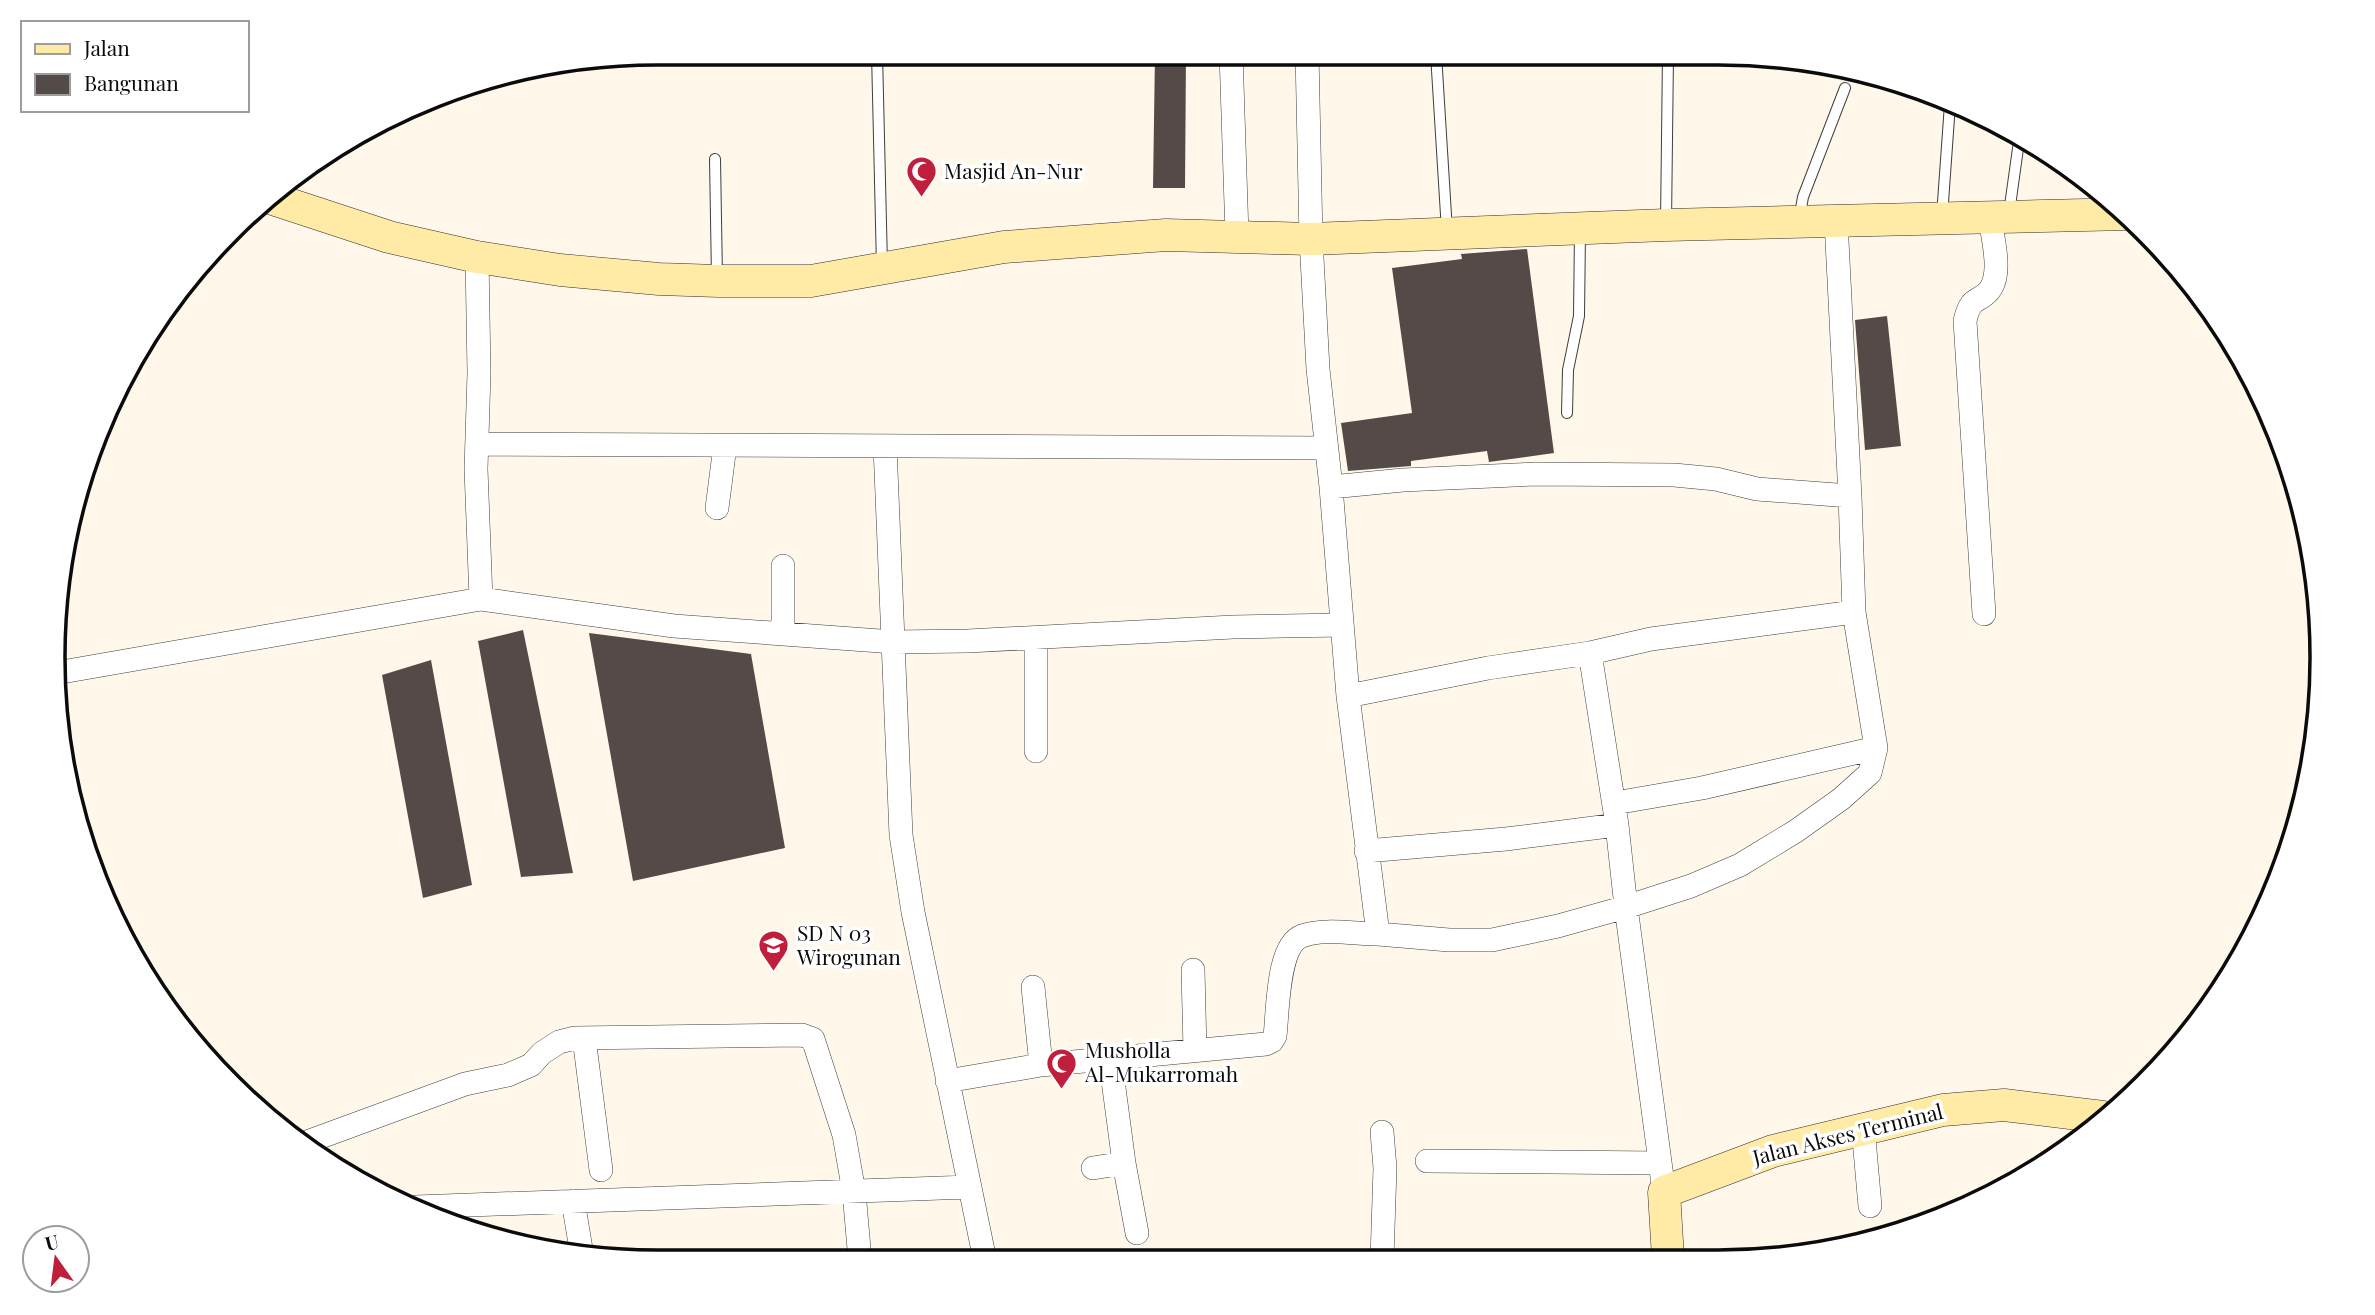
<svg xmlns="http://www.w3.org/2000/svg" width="2375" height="1315" viewBox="0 0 2375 1315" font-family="'Playfair Display',serif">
<rect width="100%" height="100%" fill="#fff8ea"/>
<path fill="#544b48" d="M 1155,53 L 1186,53 L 1185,188 L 1153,188 Z
M 1527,249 L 1554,453 L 1489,462 L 1487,451 L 1411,461 L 1411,466 L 1348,471 L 1341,423 L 1412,413 L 1392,268 L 1462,259 L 1461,254 Z
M 1887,316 L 1901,446 L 1865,450 L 1855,320 Z
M 523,630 L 573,873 L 521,877 L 478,641 Z
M 589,633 L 751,654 L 785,848 L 633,881 Z
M 431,660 L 472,885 L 423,898 L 382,675 Z"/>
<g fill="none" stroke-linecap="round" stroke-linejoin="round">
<defs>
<path id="lane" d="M 877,53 L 882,266
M 1436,54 L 1447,231
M 715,159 L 717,278
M 2009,213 L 2020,134
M 1942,216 L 1950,104
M 1799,220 L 1803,197 L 1845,88
M 1666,223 L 1668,54
M 1567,413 L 1568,370 L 1579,316 L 1580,232"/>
<path id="street" d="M 1231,53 L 1237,235
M 1307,53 L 1311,239 L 1318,369 L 1331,487 L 1348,696 L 1378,934 L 1449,940 L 1492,940 L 1558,926 L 1626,907 L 1664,1192
M 1836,221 L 1850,496
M 477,444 L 1327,448
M 885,446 L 901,835 L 913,912 L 985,1260
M 1331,487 L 1403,480 L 1536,474 L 1674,475 L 1716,479 L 1757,489 L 1850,496 L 1854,612 L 1876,748 L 1870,773 L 1841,799 L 1796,831 L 1740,865 L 1691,886 L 1626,907 L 1617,825
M 717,508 L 725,446
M 783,566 L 783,632
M 481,599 L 674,626 L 894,642 L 968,641 L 1233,627 L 1342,625
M 1984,614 L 1965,321 C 1971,293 1981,304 1991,288 C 2002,270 1992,237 1990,217
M 1036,638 L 1036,751
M 56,673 L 481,599 L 476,469 L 479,373 L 477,257
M 1348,696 L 1488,668 L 1590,653 L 1651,639 L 1854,612
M 1615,803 L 1702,788 L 1876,748
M 1366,851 L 1506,839 L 1617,825 L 1590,653
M 1193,970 L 1195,1050
M 1033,987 L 1041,1065
M 584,1038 L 601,1170
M 947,1081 L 1041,1065 L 1266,1044 L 1272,1041 L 1275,1036 C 1278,1012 1277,945 1302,936 C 1322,928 1356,934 1378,934
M 1863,1128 L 1870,1206
M 1382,1132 L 1385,1168 L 1382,1259
M 307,1142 L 465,1084 L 508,1075 L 531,1065 L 542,1053 L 559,1042 L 575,1038 L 802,1035 L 813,1039 L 844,1135 L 854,1192 L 860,1260
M 1427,1161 L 1659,1163
M 1124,1163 L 1137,1233
M 1093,1168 L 1124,1163 L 1110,1058
M 573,1201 L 582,1255
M 416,1207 L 969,1187"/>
<path id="secondary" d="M 270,198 L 389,237 L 477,257 L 560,270 L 659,279 L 718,281 L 811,281 L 1004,247 L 1166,235 L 1311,239 L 1666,225 L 2127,214
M 1668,1258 L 1664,1192 L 1773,1151 L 1943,1110 L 2004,1105 L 2103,1117"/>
</defs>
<use href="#lane" stroke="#3e3e3e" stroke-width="12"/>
<use href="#street" stroke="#3e3e3e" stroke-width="24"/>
<use href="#secondary" stroke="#2d2d2d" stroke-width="33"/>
<use href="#lane" stroke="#fff" stroke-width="10"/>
<use href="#street" stroke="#fff" stroke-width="23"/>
<use href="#secondary" stroke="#ffeba5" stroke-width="32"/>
</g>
<defs>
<symbol id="mosque-pin" viewBox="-11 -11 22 30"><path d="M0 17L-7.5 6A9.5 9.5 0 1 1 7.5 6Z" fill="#bf1f3a" stroke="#fff"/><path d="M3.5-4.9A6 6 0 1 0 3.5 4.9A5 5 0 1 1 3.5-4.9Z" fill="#fff"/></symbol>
<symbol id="school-pin" viewBox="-11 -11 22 30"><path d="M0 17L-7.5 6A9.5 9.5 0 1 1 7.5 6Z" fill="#bf1f3a" stroke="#fff"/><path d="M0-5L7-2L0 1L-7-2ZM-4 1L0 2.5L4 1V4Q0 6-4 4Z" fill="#fff"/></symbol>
</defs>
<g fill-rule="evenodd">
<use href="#mosque-pin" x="904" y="154" width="35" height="47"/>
<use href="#school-pin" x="756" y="928" width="35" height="47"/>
<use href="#mosque-pin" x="1044" y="1046" width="35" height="47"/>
</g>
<g text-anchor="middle" stroke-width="7" stroke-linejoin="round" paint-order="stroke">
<g font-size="21" fill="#0b0b0b" stroke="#fff" text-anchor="start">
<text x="944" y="179">Masjid An-Nur</text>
<text x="797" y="941">SD N 03<tspan x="797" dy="24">Wirogunan</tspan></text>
<text x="1085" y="1058">Musholla<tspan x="1085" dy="24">Al-Mukarromah</tspan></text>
</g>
<g font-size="21" fill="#0b0b0b" stroke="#fff">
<text transform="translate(1848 1135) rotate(-14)" y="7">Jalan Akses Terminal</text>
</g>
</g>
<path d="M0 0H2375V1315H0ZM657 65H1718A592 592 0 0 1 2310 657V658A592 592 0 0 1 1718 1250H657A592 592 0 0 1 65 658V657A592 592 0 0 1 657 65Z" fill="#fff" fill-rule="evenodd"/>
<path fill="none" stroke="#0b0b0b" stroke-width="3.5" d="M657 65H1718A592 592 0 0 1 2310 657V658A592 592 0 0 1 1718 1250H657A592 592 0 0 1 65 658V657A592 592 0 0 1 657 65Z"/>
<rect x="21" y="21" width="228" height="91" fill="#ffffff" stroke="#9d9d9d" stroke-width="2"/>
<rect x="35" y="44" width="35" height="10" fill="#ffeba5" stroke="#9d9d9d" stroke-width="2"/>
<text x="84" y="56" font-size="21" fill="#0b0b0b">Jalan</text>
<rect x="35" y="74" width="35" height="21" fill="#544b48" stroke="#9d9d9d" stroke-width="2"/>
<text x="84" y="91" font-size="21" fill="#0b0b0b">Bangunan</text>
<g transform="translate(56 1259) rotate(346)"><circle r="33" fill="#ffffff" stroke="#9d9d9d" stroke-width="2"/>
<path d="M0-5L12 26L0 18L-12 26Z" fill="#bf1f3a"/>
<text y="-10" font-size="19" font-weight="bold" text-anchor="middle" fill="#0b0b0b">U</text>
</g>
</svg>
